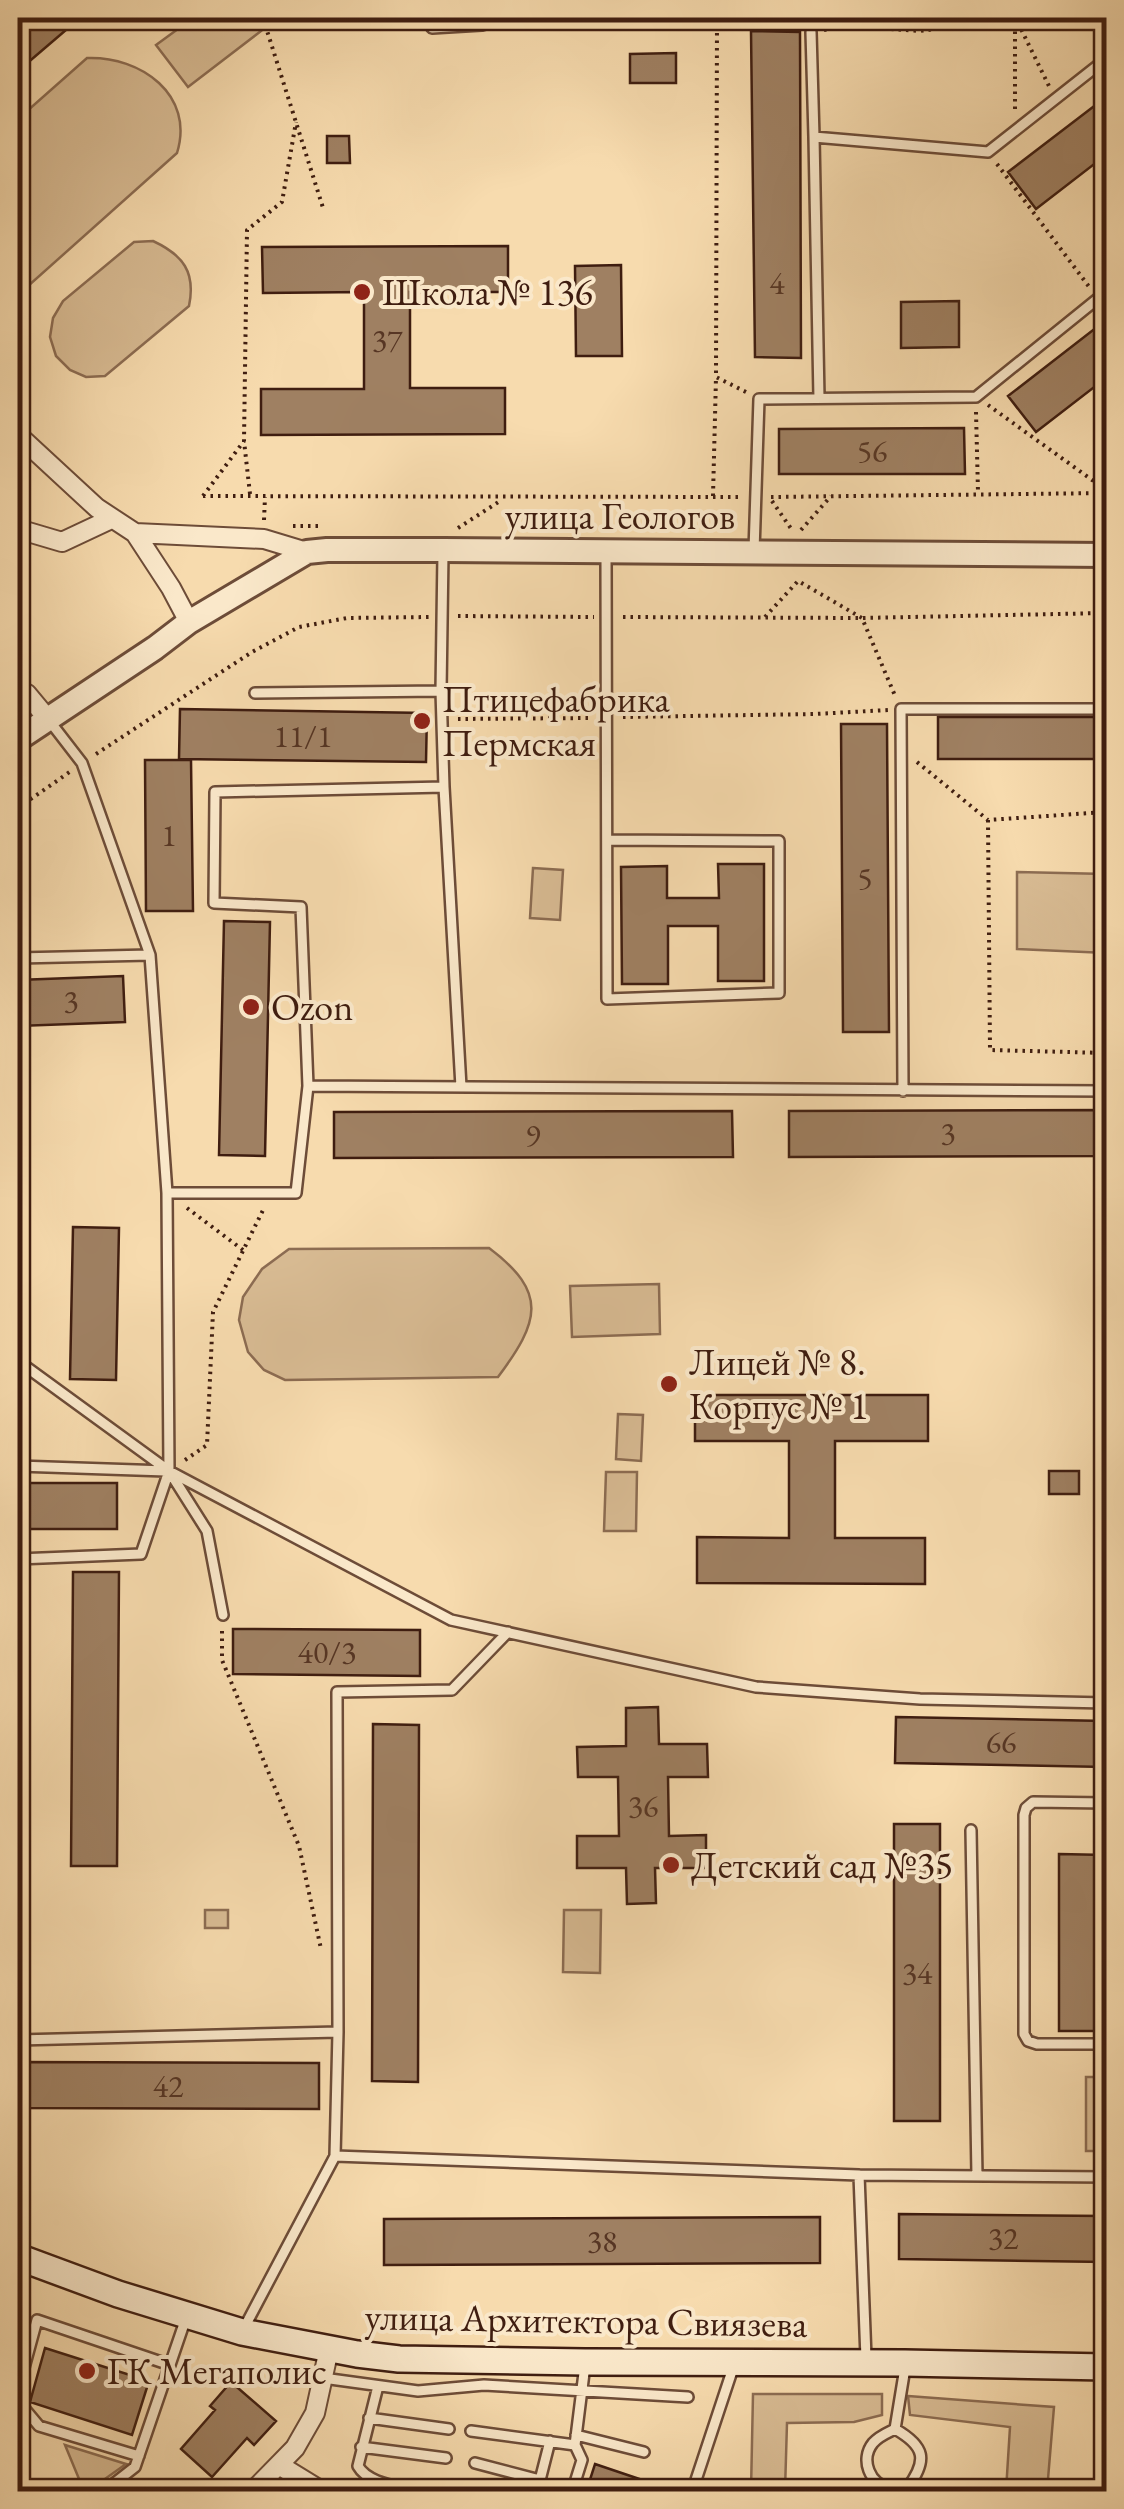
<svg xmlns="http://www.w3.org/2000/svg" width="1124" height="2509" viewBox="0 0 1124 2509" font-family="'EB Garamond',serif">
<rect width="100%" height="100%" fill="#f7dbae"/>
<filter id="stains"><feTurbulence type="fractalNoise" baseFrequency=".002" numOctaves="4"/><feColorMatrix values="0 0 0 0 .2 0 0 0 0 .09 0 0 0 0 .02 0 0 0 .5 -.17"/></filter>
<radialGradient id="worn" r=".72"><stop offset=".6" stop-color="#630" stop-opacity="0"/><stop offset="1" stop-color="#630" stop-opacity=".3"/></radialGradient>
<path fill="#d8bb93" stroke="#8c6c52" stroke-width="2.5" d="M 193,18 L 251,18 L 261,31 L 188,87 L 156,45 Z
M 87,58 C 141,56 195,95 177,153 L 18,295 L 18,119 Z
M 153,241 C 183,255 196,272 189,306 L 105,376 L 86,377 L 70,370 L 56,356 L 50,337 L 53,318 L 63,301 L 134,242 Z
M 533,868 L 563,870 L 560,920 L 530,918 Z
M 1017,872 L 1106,874 L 1106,953 L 1017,949 Z
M 489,1248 C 549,1293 539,1322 498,1377 L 285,1380 L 264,1370 L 248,1352 L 239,1320 L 243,1297 L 262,1269 L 289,1249 Z
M 659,1284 L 660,1334 L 572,1337 L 570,1286 Z
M 618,1414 L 643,1415 L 641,1461 L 616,1459 Z
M 606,1472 L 637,1472 L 636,1531 L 604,1531 Z
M 205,1910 L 228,1910 L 228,1928 L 205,1928 Z
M 564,1910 L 601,1910 L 600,1973 L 563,1972 Z
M 1086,2077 L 1106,2077 L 1106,2151 L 1086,2151 Z
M 753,2394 L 882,2394 L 882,2415 L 854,2422 L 787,2423 L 785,2491 L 751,2491 Z
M 908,2396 L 1054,2407 L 1047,2491 L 1006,2491 L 1010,2427 L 910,2415 Z
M 65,2445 L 126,2464 L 88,2491 L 84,2491 Z"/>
<path fill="#9f8062" stroke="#3f1d10" stroke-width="2.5" d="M 18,18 L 80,18 L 18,71 Z
M 751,31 L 800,32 L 801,358 L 755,357 Z
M 676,53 L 676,83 L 630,83 L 630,54 Z
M 1106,97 L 1106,155 L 1036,209 L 1008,172 Z
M 327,136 L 349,136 L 350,163 L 327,163 Z
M 508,246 L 508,292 L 410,292 L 410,388 L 505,388 L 505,434 L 261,435 L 261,389 L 364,389 L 364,292 L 263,293 L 262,247 Z
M 621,265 L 622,356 L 576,356 L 575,266 Z
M 959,301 L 959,347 L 901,348 L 901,302 Z
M 1106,320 L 1106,378 L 1036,432 L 1008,396 Z
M 964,428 L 965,474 L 779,474 L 779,429 Z
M 180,709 L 427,713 L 426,762 L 179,759 Z
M 938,717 L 1106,717 L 1106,759 L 938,759 Z
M 841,724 L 887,724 L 889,1032 L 843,1032 Z
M 145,760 L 191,760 L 193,911 L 146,911 Z
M 718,864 L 764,864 L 764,981 L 718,981 L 718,926 L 668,926 L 668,984 L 622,984 L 621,867 L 667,866 L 667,898 L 719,898 Z
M 224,921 L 270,922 L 265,1156 L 219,1155 Z
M 123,976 L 125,1022 L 18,1026 L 18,980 Z
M 1106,1110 L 1106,1156 L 789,1157 L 789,1111 Z
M 732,1111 L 733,1157 L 334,1158 L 334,1112 Z
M 73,1227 L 119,1228 L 116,1380 L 70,1379 Z
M 695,1395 L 928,1395 L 928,1441 L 835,1441 L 835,1538 L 925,1538 L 925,1584 L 697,1583 L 697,1537 L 789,1538 L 789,1441 L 695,1441 Z
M 1049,1471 L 1079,1471 L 1079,1494 L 1049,1494 Z
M 18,1483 L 117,1483 L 117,1529 L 18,1529 Z
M 73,1572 L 119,1572 L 117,1866 L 71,1866 Z
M 233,1629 L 420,1630 L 420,1676 L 233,1674 Z
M 658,1707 L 659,1744 L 707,1744 L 708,1777 L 668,1777 L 669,1836 L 706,1835 L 706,1868 L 655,1868 L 656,1903 L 627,1904 L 626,1868 L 577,1868 L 577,1836 L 619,1836 L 618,1777 L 578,1777 L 577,1747 L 626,1746 L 626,1708 Z
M 896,1717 L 1106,1721 L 1106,1767 L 895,1763 Z
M 373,1724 L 419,1725 L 418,2082 L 372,2081 Z
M 894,1824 L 940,1824 L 940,2121 L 894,2121 Z
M 1059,1854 L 1106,1855 L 1106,2031 L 1059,2031 Z
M 18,2062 L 319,2063 L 319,2109 L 18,2108 Z
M 899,2214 L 1106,2216 L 1106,2262 L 899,2259 Z
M 820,2217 L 820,2263 L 384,2265 L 384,2219 Z
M 45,2348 L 149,2381 L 132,2435 L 30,2402 Z
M 231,2382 L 276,2421 L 254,2445 L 247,2438 L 212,2477 L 181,2449 L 215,2410 L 210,2406 Z
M 595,2464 L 666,2488 L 666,2492 L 586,2492 Z"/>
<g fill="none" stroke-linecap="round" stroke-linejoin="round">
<defs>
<path id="service" d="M 425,18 L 432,28 L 482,25 L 506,18
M 811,32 L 814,137
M 819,398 L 814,137 L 988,152 L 1106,59
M 754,551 L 759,399 L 976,397 L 1106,292
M 606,554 L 607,999 L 779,993 L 779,841 L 608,840
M 255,693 L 441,691
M 444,787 L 461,1087
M 18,958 L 150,955
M 308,1086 L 1106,1091
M 903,1091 L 901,709 L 1106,709
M 167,1193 L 296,1193 L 308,1086 L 301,907 L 214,903 L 215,792 L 444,787 L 441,691 L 443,553
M 18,1361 L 169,1471 L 451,1620 L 756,1687 L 920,1699 L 1106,1703
M 18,1466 L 166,1471
M 171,1474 L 207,1531 L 223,1615
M 18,1559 L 141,1554 L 169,1471 L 167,1193 L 150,955 L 82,763 L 48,719
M 1106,1803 L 1033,1802 L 1026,1808 L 1024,1815 L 1024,2034 L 1028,2041 L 1037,2044 L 1106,2044
M 971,1830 L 977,2176
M 18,2040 L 338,2032
M 335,2156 L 338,2032 L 337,1692 L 452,1690 L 508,1632
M 859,2175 L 1106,2177
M 243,2330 L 335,2156 L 859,2175 L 866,2358
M 323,2378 L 418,2391 L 484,2385 L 688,2397
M 378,2386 L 358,2466 C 368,2484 399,2486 418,2492
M 18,2390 L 37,2320 L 170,2365
M 18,2401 L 39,2426 L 139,2456
M 369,2418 L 449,2429
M 895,2429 C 925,2446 928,2460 908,2487 C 902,2487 897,2489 891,2488 C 869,2485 860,2459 873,2443 C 879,2436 887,2433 895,2429 Z
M 895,2429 L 905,2368
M 471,2431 L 575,2445
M 576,2435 L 644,2452
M 361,2447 L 446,2458
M 475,2463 L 540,2480
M 908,2487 L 954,2492
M 103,2492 L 135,2467 L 186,2318
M 537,2492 L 550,2441
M 572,2492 L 582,2460 L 575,2445 L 585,2365
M 692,2492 L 734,2365"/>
<path id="minor" d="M 18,435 L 97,508 L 135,533 L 171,588 L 189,622
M 18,529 L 62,542 L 111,519
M 135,533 L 264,539 L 307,552
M 18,694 L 27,694 L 47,718
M 279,2465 L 323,2492
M 252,2492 L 295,2448 L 315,2413 L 329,2349"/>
<path id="tertiary" d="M 18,739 L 155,648 L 189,622 L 307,552 L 327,550 L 443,550 L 1106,555"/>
<path id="secondary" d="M 18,2257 L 118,2294 L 242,2332 L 357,2354 L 399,2359 L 585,2362 L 905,2363 L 1106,2367"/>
</defs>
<use href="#service" stroke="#6d4c38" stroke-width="14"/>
<use href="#minor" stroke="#6d4c38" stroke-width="22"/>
<use href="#tertiary" stroke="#6d4c38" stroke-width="28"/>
<use href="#secondary" stroke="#3f1d10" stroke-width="30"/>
<path stroke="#3f1d10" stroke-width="4" stroke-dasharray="2.5 5" stroke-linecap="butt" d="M 263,18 L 324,211
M 717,18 L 716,377 L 748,393
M 521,19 L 717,18 L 795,30
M 1018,23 L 1049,86
M 824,30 L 847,26 L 920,31 L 1015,19
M 1015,109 L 1015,19
M 997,164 L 1090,288
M 988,405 L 1106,490
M 976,412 L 978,492
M 250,494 L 244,441 L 247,230 L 282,202 L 296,122
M 203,496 L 742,497
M 203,496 L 244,441
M 713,496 L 716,377
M 771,497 L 1106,493
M 772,501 L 792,530
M 264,520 L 265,497
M 293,526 L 323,526
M 458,528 L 500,501
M 801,530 L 831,496
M 458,616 L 594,617
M 623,617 L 862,618 L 1106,613
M 765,617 L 798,581 L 862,618 L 896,698
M 623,717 L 815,714 L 888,710
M 458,719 L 593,718
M 96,754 L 252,652 L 299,627 L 347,618 L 429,617
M 917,762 L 988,820 L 1106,812
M 18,808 L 71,771
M 988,820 L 990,1050 L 1106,1053
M 187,1208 L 243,1250
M 185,1460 L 207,1445 L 213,1312 L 264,1208
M 222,1631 L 222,1660 L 299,1846 L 321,1949"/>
<use href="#service" stroke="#fae8ca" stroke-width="9"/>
<use href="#minor" stroke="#fae8ca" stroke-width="18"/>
<use href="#tertiary" stroke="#fae8ca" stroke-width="22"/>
<use href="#secondary" stroke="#fae8ca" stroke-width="25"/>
</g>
<g fill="#8f2418" stroke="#fae8ca" stroke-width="4">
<circle cx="362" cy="292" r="10"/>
<circle cx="422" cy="721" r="10"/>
<circle cx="251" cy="1007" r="10"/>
<circle cx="669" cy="1384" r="10"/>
<circle cx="671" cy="1865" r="10"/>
<circle cx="87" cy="2371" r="10"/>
</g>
<g text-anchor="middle" stroke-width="8" stroke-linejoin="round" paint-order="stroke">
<g font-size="32" fill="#573624">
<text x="777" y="294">4</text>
<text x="387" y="351">37</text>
<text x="872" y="462">56</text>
<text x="303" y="747">11/1</text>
<text x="169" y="846">1</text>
<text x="865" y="889">5</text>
<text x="71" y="1012">3</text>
<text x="948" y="1144">3</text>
<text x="533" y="1146">9</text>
<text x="327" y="1663">40/3</text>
<text x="1001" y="1753">66</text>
<text x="643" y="1817">36</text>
<text x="917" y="1984">34</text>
<text x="168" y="2097">42</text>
<text x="1003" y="2249">32</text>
<text x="602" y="2252">38</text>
</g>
<g font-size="38" fill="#3f1d10" stroke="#fae8ca" text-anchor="start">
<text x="382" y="305">Школа № 136</text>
<text x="442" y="712">Птицефабрика<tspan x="442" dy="44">Пермская</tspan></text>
<text x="271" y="1020">Ozon</text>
<text x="689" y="1375">Лицей № 8.<tspan x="689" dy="44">Корпус № 1</tspan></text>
<text x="691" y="1878">Детский сад №35</text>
<text x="107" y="2384">ГК Мегаполис</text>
</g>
<g font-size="38" fill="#3f1d10" stroke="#fae8ca">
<text x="620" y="529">улица Геологов</text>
<text transform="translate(586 2320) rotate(1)" y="13">улица Архитектора Свиязева</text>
</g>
</g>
<rect width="1124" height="2509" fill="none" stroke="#f7dbae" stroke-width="60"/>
<rect x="20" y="20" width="1084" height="2469" fill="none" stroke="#3f1d10" stroke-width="5"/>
<rect x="30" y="30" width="1064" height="2449" fill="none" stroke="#3f1d10" stroke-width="2.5"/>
<rect width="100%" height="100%" filter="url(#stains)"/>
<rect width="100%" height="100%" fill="url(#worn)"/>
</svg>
